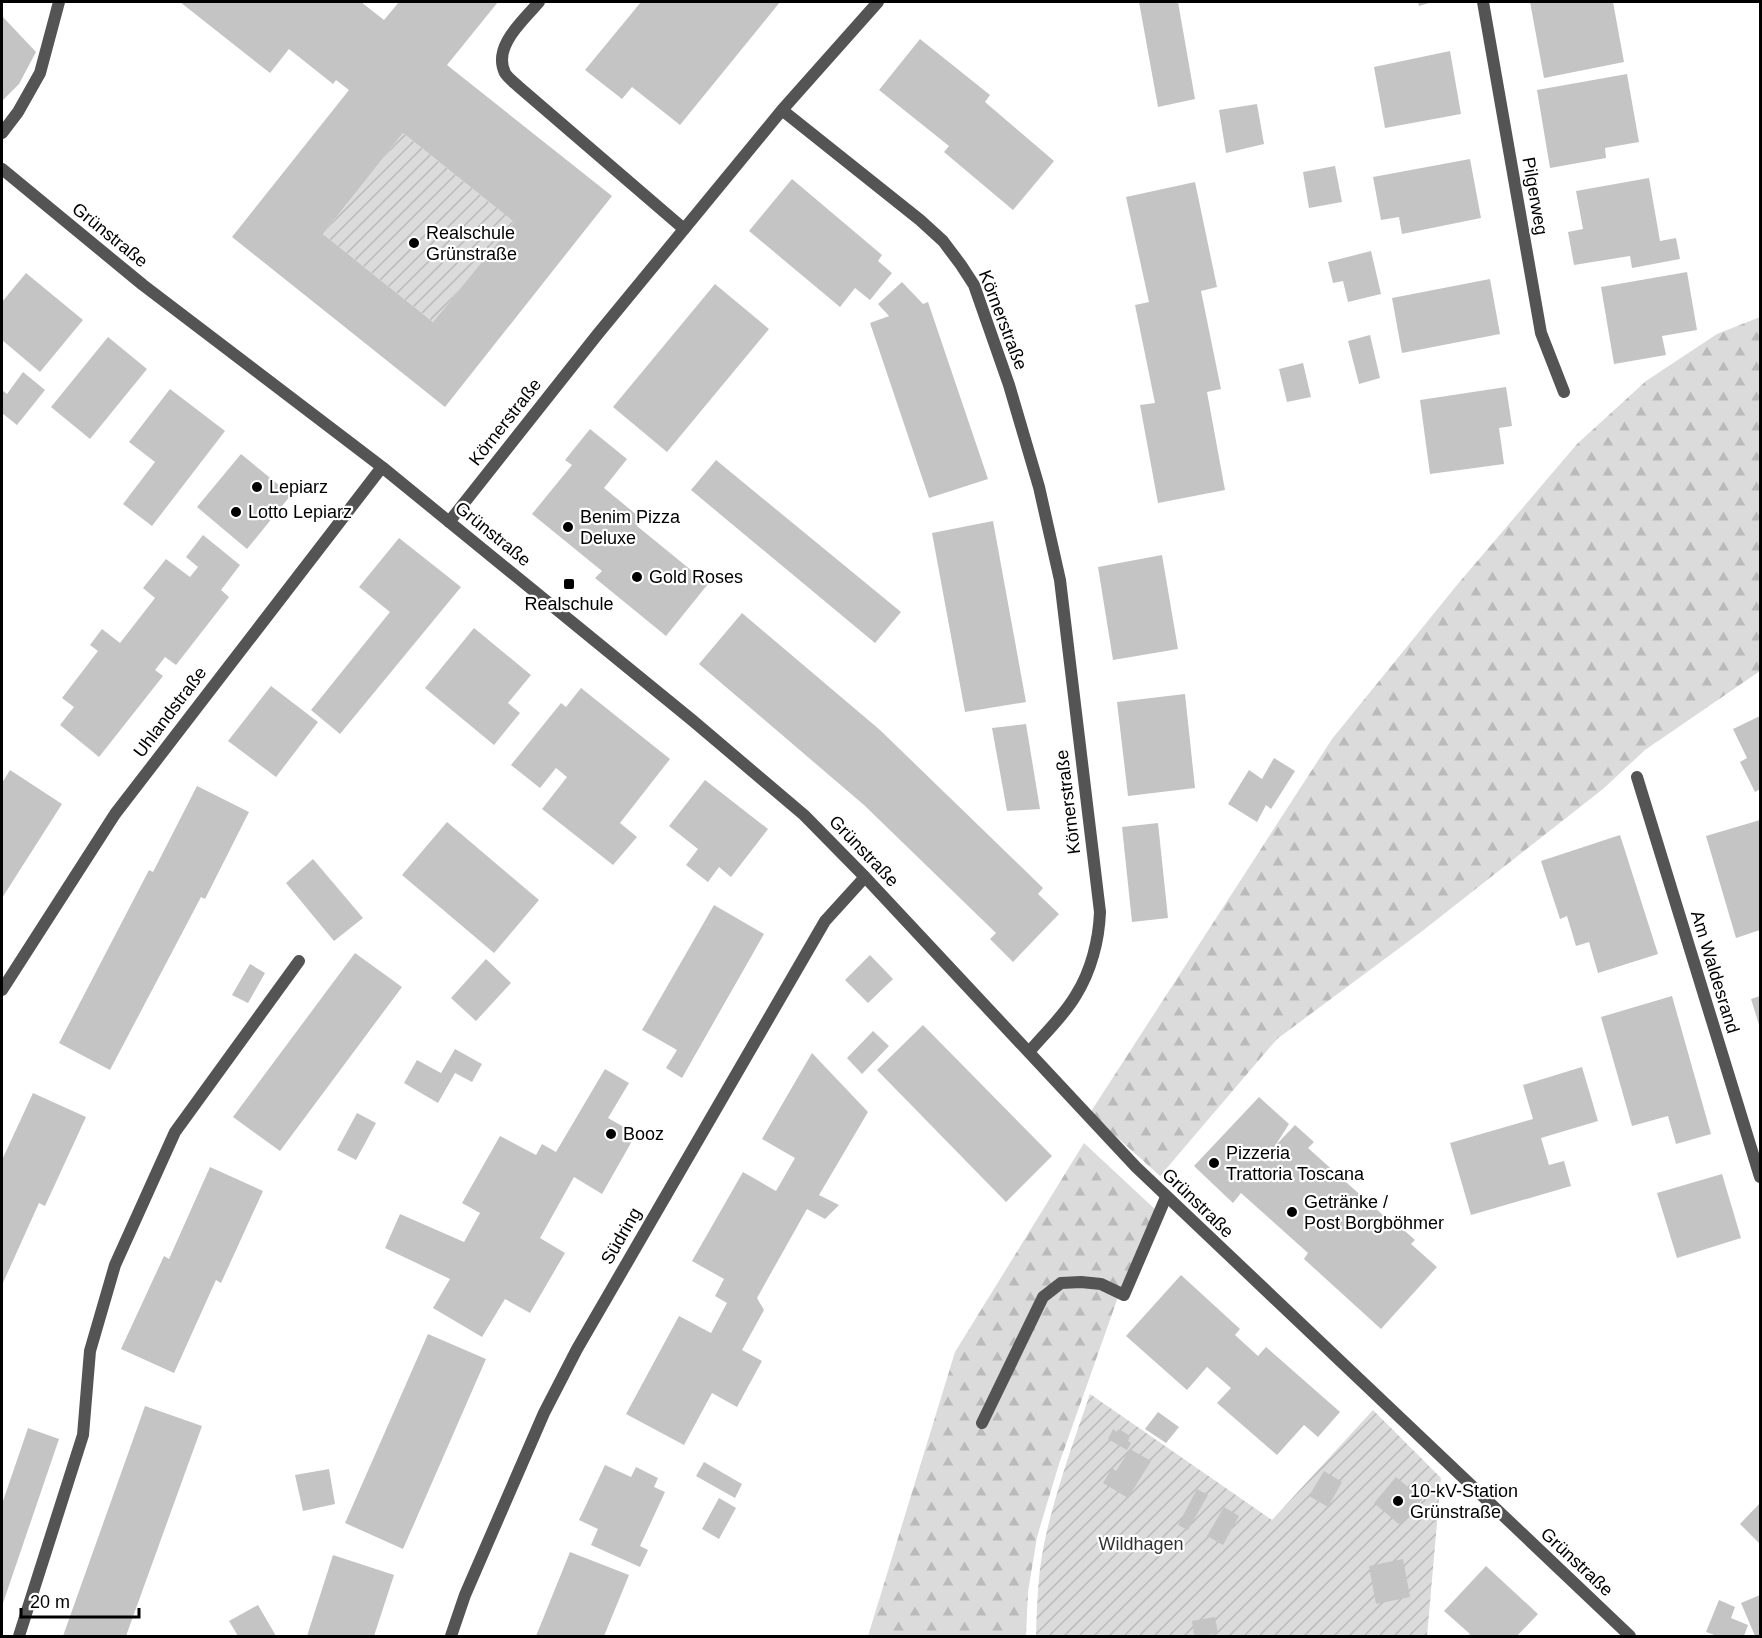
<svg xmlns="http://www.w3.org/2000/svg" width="1762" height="1638" viewBox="0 0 1762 1638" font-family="Arial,sans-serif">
<defs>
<pattern id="forest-firs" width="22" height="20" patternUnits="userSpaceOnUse" patternTransform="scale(1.5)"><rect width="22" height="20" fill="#dbdbdb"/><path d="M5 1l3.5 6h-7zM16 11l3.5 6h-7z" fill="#bababa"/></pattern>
<pattern id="garden-furrows" width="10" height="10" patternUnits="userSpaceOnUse" patternTransform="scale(1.5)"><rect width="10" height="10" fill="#dbdbdb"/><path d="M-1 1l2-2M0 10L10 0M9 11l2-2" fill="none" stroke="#bababa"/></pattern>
</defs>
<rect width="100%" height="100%" fill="#fff"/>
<path fill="url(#forest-firs)" d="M 1760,317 L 1760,671 L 1645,750 L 1603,789 L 1421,932 L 1277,1039 L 1160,1176 L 1090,1113 L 1332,739 L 1457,585 L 1577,444 L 1646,381 L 1717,334 Z
M 1084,1143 L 1158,1212 L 1117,1300 L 1059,1464 L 1037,1537 L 1028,1592 L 1026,1636 L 868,1636 L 955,1352 Z"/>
<path fill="url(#garden-furrows)" d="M 403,133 L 514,222 L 433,322 L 323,234 Z
M 1090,1394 L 1272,1520 L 1373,1410 L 1441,1478 L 1427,1636 L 1036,1636 C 1037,1603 1038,1568 1046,1535 C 1057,1487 1074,1440 1090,1394 Z"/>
<path fill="#c4c4c4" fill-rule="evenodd" d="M 180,2 L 361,2 L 384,20 L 399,2 L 498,2 L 447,65 L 612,196 L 445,407 L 232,237 L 349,90 L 336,80 L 333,84 L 289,49 L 270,73 ZM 403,133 L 514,222 L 433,322 L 323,234 Z
M 641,2 L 780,2 L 680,125 L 632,87 L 622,99 L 585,70 Z
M 1139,2 L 1178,2 L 1195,99 L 1158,107 Z
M 1418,2 L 1432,2 L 1419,6 Z
M 1530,2 L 1613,2 L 1624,62 L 1544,78 Z
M 2,16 L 36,52 L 19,84 L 2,101 Z
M 920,39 L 990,95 L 985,102 L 1054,161 L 1013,210 L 944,152 L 949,146 L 879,90 Z
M 1450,51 L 1461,114 L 1385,128 L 1374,67 Z
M 1627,74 L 1639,142 L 1605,148 L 1606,158 L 1550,168 L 1537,90 Z
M 1257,104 L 1264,144 L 1226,153 L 1219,110 Z
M 1470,159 L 1481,218 L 1402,234 L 1399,217 L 1381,220 L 1373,177 Z
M 1335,166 L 1342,202 L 1309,208 L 1303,172 Z
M 1649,178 L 1660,241 L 1676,238 L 1680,259 L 1632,268 L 1630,256 L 1574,265 L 1568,232 L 1583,229 L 1576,191 Z
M 792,179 L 882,255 L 878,261 L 892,273 L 870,300 L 855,288 L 840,307 L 749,231 Z
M 1195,182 L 1217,287 L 1201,291 L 1221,389 L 1207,392 L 1225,490 L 1158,503 L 1140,405 L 1155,403 L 1135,305 L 1149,302 L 1126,197 Z
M 1371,251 L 1381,294 L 1348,302 L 1343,281 L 1333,283 L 1328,262 Z
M 1687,272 L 1697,330 L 1662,336 L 1666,355 L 1614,364 L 1601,287 Z
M 26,273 L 83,320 L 40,372 L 2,340 L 2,302 Z
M 1490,279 L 1500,334 L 1402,353 L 1392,298 Z
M 902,282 L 923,304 L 928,302 L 988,479 L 929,498 L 870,323 L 889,316 L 878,304 Z
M 715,284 L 769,329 L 667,452 L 613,407 Z
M 1370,335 L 1380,378 L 1359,384 L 1348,341 Z
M 108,337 L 147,369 L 90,439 L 51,407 Z
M 1303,363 L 1311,397 L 1287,402 L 1279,369 Z
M 23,372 L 45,390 L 17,425 L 2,413 L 2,390 L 7,394 Z
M 1506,387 L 1512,426 L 1499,428 L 1504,464 L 1430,474 L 1420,400 Z
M 170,389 L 225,431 L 152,526 L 123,504 L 155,462 L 129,442 Z
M 590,429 L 627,459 L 604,488 L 643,520 L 637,526 L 708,584 L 666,636 L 595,578 L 602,571 L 532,514 L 572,465 L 565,460 Z
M 241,454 L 291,495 L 247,549 L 197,507 Z
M 716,460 L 901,612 L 875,643 L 691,490 Z
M 993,521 L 1026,702 L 965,712 L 932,533 Z
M 203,535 L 240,565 L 221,590 L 229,597 L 176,665 L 165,657 L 155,670 L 163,676 L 99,757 L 60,725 L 74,707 L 62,698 L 98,651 L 90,645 L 102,629 L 120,643 L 155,598 L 143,588 L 166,559 L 190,577 L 198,567 L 186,557 Z
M 399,538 L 461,587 L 340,734 L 311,710 L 390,612 L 359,587 Z
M 1162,555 L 1178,649 L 1113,660 L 1098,567 Z
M 742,613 L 880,730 L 1043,888 L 1038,894 L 1059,914 L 1013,962 L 990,939 L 996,933 L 864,805 L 699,664 Z
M 474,628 L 531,675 L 508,703 L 520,713 L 494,745 L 425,688 Z
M 271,686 L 318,722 L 276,777 L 228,741 Z
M 581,688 L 670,759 L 620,823 L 637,837 L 613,865 L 542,809 L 567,777 L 556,768 L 540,788 L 511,765 L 561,703 L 566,707 Z
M 1185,694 L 1195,788 L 1128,796 L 1117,702 Z
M 1760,716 L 1760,789 L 1755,792 L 1740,762 L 1747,758 L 1733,729 Z
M 1026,724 L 1040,809 L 1007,811 L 992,728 Z
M 1274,758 L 1295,771 L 1271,809 L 1266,805 L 1257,822 L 1228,804 L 1249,770 L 1262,779 Z
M 10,770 L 62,804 L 2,898 L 2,783 Z
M 705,780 L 768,829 L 731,877 L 719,867 L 708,882 L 686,865 L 698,849 L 669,826 Z
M 197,786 L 249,812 L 205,899 L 201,897 L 110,1070 L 59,1043 L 149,870 L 153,872 Z
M 1760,820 L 1760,930 L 1736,938 L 1706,836 Z
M 447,822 L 539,900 L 494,953 L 402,875 Z
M 1158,823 L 1168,918 L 1132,922 L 1122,827 Z
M 1620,835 L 1658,954 L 1598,973 L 1589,942 L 1576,946 L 1567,916 L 1560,919 L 1541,861 Z
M 313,859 L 363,918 L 334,941 L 286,883 Z
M 714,905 L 764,934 L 682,1078 L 666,1068 L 677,1050 L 642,1030 Z
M 355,953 L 402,987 L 280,1151 L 233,1117 Z
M 870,955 L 893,979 L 868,1003 L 845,980 Z
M 486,959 L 511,983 L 476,1021 L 451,998 Z
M 250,964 L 265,973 L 248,1003 L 232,995 Z
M 1672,996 L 1711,1134 L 1676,1144 L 1668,1116 L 1632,1126 L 1601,1017 Z
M 1760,996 L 1760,1028 L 1751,999 Z
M 923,1025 L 1052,1156 L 1006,1202 L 877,1070 Z
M 873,1031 L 889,1046 L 862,1074 L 847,1058 Z
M 455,1049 L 482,1064 L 472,1082 L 455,1073 L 438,1103 L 404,1083 L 417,1060 L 441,1073 Z
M 812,1053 L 868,1112 L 819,1195 L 839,1205 L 825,1219 L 807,1209 L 757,1298 L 764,1310 L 742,1350 L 762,1361 L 737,1407 L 712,1393 L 684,1445 L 626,1414 L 679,1316 L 711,1333 L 727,1303 L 715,1296 L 724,1279 L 692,1261 L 743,1172 L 776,1191 L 795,1158 L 762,1139 Z
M 1582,1067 L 1598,1121 L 1541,1138 L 1549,1165 L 1564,1161 L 1571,1186 L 1471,1215 L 1450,1143 L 1533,1119 L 1523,1085 Z
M 605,1069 L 629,1083 L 608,1118 L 636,1134 L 602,1194 L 574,1177 L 540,1238 L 565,1253 L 530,1313 L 505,1299 L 482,1337 L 433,1308 L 450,1279 L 385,1248 L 400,1214 L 464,1242 L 480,1213 L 462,1203 L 500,1136 L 536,1155 L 542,1144 L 556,1152 Z
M 33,1093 L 86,1117 L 45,1206 L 39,1203 L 2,1285 L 2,1160 Z
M 1259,1097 L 1289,1124 L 1275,1146 L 1295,1125 L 1314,1142 L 1308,1148 L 1385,1217 L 1387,1215 L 1415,1240 L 1411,1244 L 1437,1267 L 1381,1329 L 1304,1259 L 1308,1253 L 1241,1193 L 1233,1203 L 1194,1166 Z
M 357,1113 L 376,1123 L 356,1160 L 337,1150 Z
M 210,1167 L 263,1191 L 221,1283 L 216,1280 L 174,1373 L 121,1349 L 164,1256 L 169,1259 Z
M 1722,1174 L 1741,1238 L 1677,1258 L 1657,1193 Z
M 1181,1275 L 1240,1329 L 1235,1335 L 1258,1356 L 1266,1347 L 1340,1412 L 1318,1437 L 1304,1425 L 1277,1455 L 1217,1403 L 1231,1388 L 1207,1367 L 1187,1390 L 1126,1336 Z
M 428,1334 L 486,1359 L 403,1549 L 345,1523 Z
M 145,1406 L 202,1426 L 126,1636 L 63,1636 Z
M 1158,1412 L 1179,1427 L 1166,1443 L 1145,1429 Z
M 28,1428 L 59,1439 L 2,1606 L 2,1504 Z
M 1113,1429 L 1117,1432 L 1119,1429 L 1130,1436 L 1128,1441 L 1131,1443 L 1127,1450 L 1108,1439 Z
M 1130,1449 L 1151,1461 L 1128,1498 L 1103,1483 L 1112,1468 L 1116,1471 Z
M 704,1462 L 742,1484 L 735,1498 L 696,1476 Z
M 605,1465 L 631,1477 L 636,1467 L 658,1478 L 654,1487 L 665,1492 L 640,1546 L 648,1550 L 640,1567 L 591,1545 L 598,1529 L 579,1520 Z
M 329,1469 L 335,1504 L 303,1511 L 295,1475 Z
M 1324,1471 L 1342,1482 L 1328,1507 L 1309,1496 Z
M 1396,1477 L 1422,1499 L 1400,1525 L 1374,1503 Z
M 1197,1489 L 1208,1495 L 1188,1530 L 1178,1525 Z
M 719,1498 L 736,1508 L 719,1539 L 702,1529 Z
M 1760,1503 L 1760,1544 L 1740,1524 Z
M 1224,1507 L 1239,1516 L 1223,1545 L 1207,1536 Z
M 570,1552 L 629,1575 L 604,1636 L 536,1636 Z
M 333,1555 L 394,1575 L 374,1636 L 307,1636 Z
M 1403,1559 L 1410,1597 L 1376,1604 L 1369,1566 Z
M 1486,1566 L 1538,1614 L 1517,1636 L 1468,1636 L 1470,1634 L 1444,1611 Z
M 1760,1595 L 1760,1636 L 1755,1636 L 1741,1603 Z
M 1719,1600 L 1735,1607 L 1731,1618 L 1748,1625 L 1744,1636 L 1717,1636 L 1706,1632 Z
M 258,1605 L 276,1636 L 238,1636 L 229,1621 Z
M 1215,1617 L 1218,1634 L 1194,1636 L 1192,1621 Z"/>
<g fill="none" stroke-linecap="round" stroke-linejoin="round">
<path stroke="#545454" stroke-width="12" d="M 539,2 C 524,20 492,46 505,73 C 508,78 515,83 519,87 L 684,229
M 2,133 L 18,112 L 40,73 L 59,2
M 982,1423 L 1043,1297 L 1061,1283 L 1081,1282 L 1101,1284 L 1124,1295 L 1166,1197
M 19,1636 L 83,1435 L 90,1351 L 115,1265 L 175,1132 L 299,961"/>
<path stroke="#545454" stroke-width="12" d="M 1483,2 L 1541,333 L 1564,392
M 782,110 L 920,220 L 943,241 L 961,265 L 974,285 L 1009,385 L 1039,487 L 1060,580 L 1100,912 C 1099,940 1091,971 1076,995 C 1064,1016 1044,1034 1029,1052
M 2,169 L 143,285 L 382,467 L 692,720 L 804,815 L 865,877 L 1136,1167 L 1630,1636
M 449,522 L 597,335 L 782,110 L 878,2
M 1637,777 L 1760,1177
M 2,990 L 115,814 L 382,467
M 451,1636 L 465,1595 L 544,1413 L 577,1349 L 825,921 L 865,877"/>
</g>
<g fill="#000" stroke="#fff" stroke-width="2">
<circle cx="414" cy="243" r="6"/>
<circle cx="257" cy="487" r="6"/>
<circle cx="236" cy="512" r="6"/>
<circle cx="568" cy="527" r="6"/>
<circle cx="637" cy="577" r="6"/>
<rect x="563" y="578" width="12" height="12" rx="3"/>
<circle cx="611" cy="1134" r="6"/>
<circle cx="1214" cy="1163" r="6"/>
<circle cx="1292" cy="1212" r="6"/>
<circle cx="1398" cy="1501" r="6"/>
</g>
<g text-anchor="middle" stroke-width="4.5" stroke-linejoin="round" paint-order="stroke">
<g font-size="18" fill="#000" stroke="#fff">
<text transform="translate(1535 196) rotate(80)" y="6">Pilgerweg</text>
<text transform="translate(110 235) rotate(39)" y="6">Grünstraße</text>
<text transform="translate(1003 320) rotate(69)" y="6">Körnerstraße</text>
<text transform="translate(505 422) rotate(-52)" y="6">Körnerstraße</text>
<text transform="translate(493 534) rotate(39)" y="6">Grünstraße</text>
<text transform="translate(170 712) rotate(-53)" y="6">Uhlandstraße</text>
<text transform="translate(1068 802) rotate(-97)" y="6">Körnerstraße</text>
<text transform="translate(864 851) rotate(46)" y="6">Grünstraße</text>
<text transform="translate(1715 972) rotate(73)" y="6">Am Waldesrand</text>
<text transform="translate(1198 1203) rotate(44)" y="6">Grünstraße</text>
<text transform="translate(621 1236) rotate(-60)" y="6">Südring</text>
<text transform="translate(1577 1562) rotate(43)" y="6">Grünstraße</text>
</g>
<g font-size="18" fill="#000" stroke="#fff" text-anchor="start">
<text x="426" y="239">Realschule<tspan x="426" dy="21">Grünstraße</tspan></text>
<text x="269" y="493">Lepiarz</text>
<text x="248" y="518">Lotto Lepiarz</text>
<text x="580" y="523">Benim Pizza<tspan x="580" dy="21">Deluxe</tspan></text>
<text x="649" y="583">Gold Roses</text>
<text x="569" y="610" text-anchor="middle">Realschule</text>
<text x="623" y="1140">Booz</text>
<text x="1226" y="1159">Pizzeria<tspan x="1226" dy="21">Trattoria Toscana</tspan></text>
<text x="1304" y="1208">Getränke /<tspan x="1304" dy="21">Post Borgböhmer</tspan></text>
<text x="1410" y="1497">10-kV-Station<tspan x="1410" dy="21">Grünstraße</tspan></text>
</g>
<g font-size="18" fill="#323232" stroke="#fff">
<text x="1141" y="1550">Wildhagen</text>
</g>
</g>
<rect width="1762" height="1638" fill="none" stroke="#000000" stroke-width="6"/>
<path d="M21 1608v9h118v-9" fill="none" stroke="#000000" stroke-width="3"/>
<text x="30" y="1608" font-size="18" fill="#000000" stroke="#ffffff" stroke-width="4.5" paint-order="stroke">20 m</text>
</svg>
